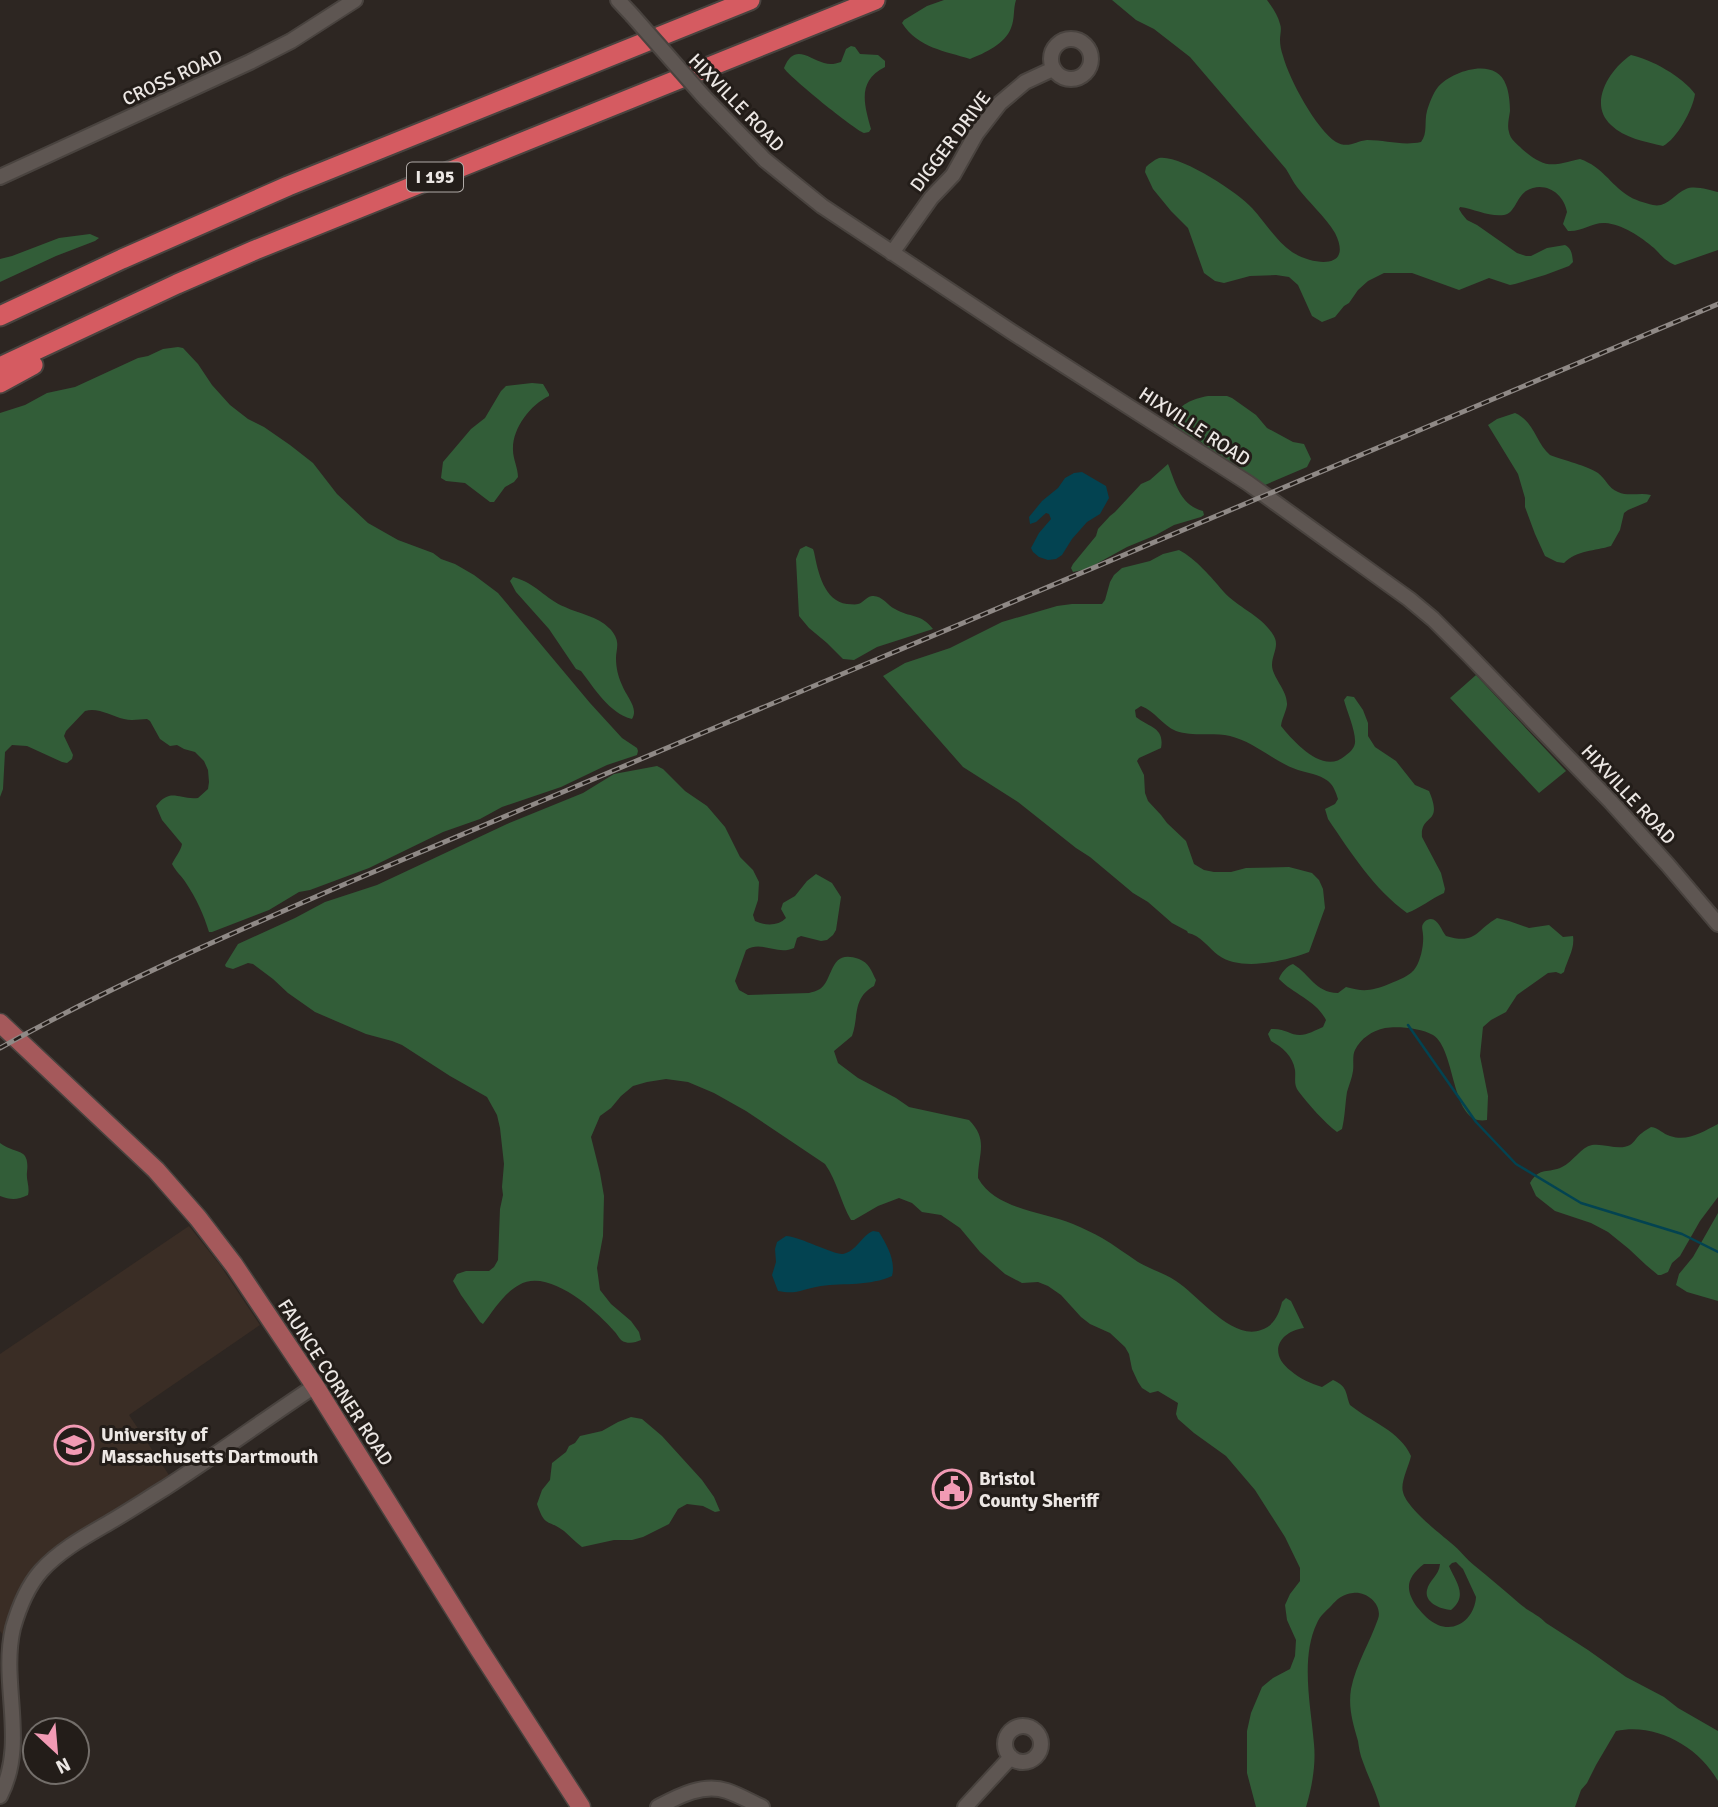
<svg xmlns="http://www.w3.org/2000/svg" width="1718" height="1807" viewBox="0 0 1718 1807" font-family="Signika,sans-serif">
<rect width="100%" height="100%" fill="#2d2622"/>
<path fill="#3a2d25" d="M 189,1226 L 220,1265 L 260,1325 L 129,1415 L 169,1475 L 66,1544 L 43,1562 L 6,1639 L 0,1631 L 0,1354 Z"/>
<path fill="#325d38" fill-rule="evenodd" d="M 944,0 L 1016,0 C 1013,9 1015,19 1011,28 C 1005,44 985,53 970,59 C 945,51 918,48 902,23 L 904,20 L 927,6 Z
M 1112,0 L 1267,0 C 1272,7 1278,15 1280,24 C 1282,29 1280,34 1280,40 C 1280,45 1281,50 1283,56 C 1289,79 1316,129 1336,142 C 1348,149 1356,141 1367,140 C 1386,140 1402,146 1421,142 C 1428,133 1424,122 1427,111 C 1429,104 1433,93 1438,87 C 1452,71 1496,56 1506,85 C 1509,92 1510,104 1510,111 C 1509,118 1507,126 1509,132 C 1510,139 1517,144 1522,149 C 1546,169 1551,166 1580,159 C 1603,167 1610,184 1627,195 C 1634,200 1645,203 1653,205 C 1667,208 1674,194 1686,189 C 1694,185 1710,190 1718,192 L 1718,250 L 1675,265 C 1664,260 1662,256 1654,248 C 1641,237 1622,224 1605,223 C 1593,222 1582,232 1568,231 L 1563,224 L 1567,212 C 1564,193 1544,180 1526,191 C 1516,198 1515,213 1504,215 C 1489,217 1475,209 1460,207 L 1459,209 L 1462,214 L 1467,220 L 1477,225 L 1517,253 L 1526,256 L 1531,256 L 1547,248 L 1565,245 C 1572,249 1572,254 1573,262 L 1569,266 L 1545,275 L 1515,284 L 1510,285 L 1489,278 L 1459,290 L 1412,273 L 1384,273 L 1368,281 L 1358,290 L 1349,303 L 1344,306 L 1335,317 L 1322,322 L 1312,316 L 1298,285 L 1289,277 L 1276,275 L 1250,276 L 1224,283 L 1215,281 L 1204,273 L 1188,228 L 1171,211 L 1153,189 L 1145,172 L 1146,167 C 1149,164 1154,160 1159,158 C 1179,154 1238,192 1252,208 C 1265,222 1276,241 1292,252 C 1312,265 1354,271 1335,233 C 1325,216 1309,203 1297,187 C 1293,182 1290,175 1286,169 L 1190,57 L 1154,29 L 1136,20 Z
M 851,46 L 855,47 L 860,54 L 878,55 L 885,61 L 885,67 C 857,81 864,104 871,129 L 869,132 L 864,133 C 855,130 788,76 784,68 C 794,43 808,58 824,63 C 830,65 835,64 841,62 L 846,49 Z
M 1631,55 C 1651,59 1683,77 1695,94 C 1693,109 1677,139 1663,146 C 1646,142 1624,138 1611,125 C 1587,103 1611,68 1631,55 Z
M 90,234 L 99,238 L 95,241 L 56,256 L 0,282 L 0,259 L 12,256 L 59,238 Z
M 178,347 L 183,348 L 198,364 L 212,385 L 230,405 L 248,419 L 264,427 L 290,445 L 313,463 L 337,494 L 368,523 L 398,540 L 433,553 L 441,559 L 455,564 L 474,575 L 498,593 L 590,703 L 622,738 L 637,748 L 638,751 L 637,755 L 607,765 L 561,787 L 502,807 L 480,819 L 443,832 L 369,868 L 310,890 L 299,892 L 269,910 L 212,932 L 209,932 C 204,915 196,898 186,883 C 182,876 176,872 172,864 C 175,857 181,851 182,844 L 162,820 L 156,806 C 171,787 178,800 198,798 L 208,789 L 209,782 L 208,770 L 204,761 L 195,752 L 184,749 L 177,745 L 170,746 L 160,739 L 150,721 L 147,719 C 140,719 132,721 124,719 C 111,716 98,707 85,711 L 66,731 L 64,736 L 73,755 L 72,759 L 67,763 L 62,762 L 27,746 L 12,745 L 5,752 L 3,789 L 0,797 L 0,413 L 25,405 L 47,393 L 75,387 L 138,358 L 148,356 L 163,349 Z
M 532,383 L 543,384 L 549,394 L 549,396 C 530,405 512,429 513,450 C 513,459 518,468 518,477 L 514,482 L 505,487 L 494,502 L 490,502 L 465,483 L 446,481 L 441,478 L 443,462 L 471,429 L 485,418 L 501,391 L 506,386 Z
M 1208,396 L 1227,396 L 1232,398 L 1256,415 L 1267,428 L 1293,442 L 1304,444 L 1311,459 L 1307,467 L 1265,485 L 1261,485 L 1234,463 L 1215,454 L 1200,441 L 1182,433 L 1175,427 L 1172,420 C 1179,404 1192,399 1208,396 Z
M 1515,413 C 1534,421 1536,443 1550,455 C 1563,460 1588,466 1598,473 C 1606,479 1608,488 1618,492 C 1629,497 1640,492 1651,495 L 1647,502 L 1628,510 L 1624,513 L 1620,530 L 1611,546 C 1595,551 1577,550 1564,563 L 1557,562 L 1545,556 L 1535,534 L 1525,507 L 1525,498 L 1518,474 L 1488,425 L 1497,419 Z
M 1168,464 C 1176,484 1180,505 1203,511 L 1204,515 L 1201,517 L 1174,525 L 1156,535 L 1127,547 L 1087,569 L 1073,572 L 1071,568 L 1073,564 L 1096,536 L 1098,529 L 1110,516 L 1115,512 L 1141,484 L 1150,480 Z
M 806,546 L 813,549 L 814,552 C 818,572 824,601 847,604 C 851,604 855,605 858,604 C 863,603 866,597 872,596 C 882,595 887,605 895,609 C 910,618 921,613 933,629 L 877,647 L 854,660 L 843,659 L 827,643 L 809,628 L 799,616 L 796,559 L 800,549 Z
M 1179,550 C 1195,558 1212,578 1223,591 C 1237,607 1260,615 1272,633 C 1281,645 1272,653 1272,665 C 1272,677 1288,691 1287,705 C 1286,712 1282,718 1281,726 C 1294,742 1323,775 1345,756 C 1349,753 1354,749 1355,743 C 1356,731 1347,712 1344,700 L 1347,696 L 1354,697 L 1363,710 L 1368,723 L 1368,736 L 1375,747 L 1396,761 L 1415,785 L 1429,791 C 1444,826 1420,813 1422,837 L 1441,873 L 1445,889 L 1444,893 C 1430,899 1421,908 1407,913 C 1374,889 1351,853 1328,819 L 1325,809 L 1335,804 L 1338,799 C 1336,793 1334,786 1328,781 C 1319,774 1307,773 1298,770 C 1274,762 1255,742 1230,736 C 1213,732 1193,737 1176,731 C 1162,725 1155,711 1141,706 L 1135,710 L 1136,717 C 1148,727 1165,727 1161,748 L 1139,758 L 1137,761 L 1144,775 L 1145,793 L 1148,801 L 1161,815 L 1167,823 L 1186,841 L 1194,864 L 1204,870 L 1214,872 L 1231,872 L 1246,868 L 1289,867 L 1312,873 L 1319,880 L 1323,889 L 1325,908 L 1309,952 C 1285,961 1241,972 1218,955 C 1209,948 1200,935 1188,933 L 1187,931 L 1172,923 L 1148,902 L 1133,893 L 1090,857 L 1076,848 L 1018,802 L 963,767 L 883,676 L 905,663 L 950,648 L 1002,622 L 1057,606 L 1072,604 L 1102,604 L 1105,600 L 1110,582 L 1114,575 L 1122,568 L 1150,561 L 1163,554 Z
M 513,577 C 536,583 545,599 565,607 C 579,614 598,616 609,628 C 612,630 617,638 617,642 C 618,646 616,653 616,658 C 616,668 618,676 622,685 C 626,696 639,708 632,719 C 609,713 595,689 581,671 L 576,669 L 549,629 L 516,592 L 510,581 Z
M 1476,675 L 1566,771 L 1539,793 L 1450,698 Z
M 657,766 L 663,769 L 685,791 L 707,806 L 725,827 L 740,857 L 753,870 L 759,882 L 758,900 L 753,915 L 755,921 C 766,926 778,926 786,918 L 781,909 L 783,903 L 795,896 L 807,881 L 816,874 L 832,883 L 841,897 L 836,930 L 833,935 L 827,940 L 821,941 L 801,936 L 797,938 L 794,948 C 777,956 762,940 746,950 L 735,981 L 739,990 L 748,995 L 809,993 C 812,992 817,991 820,989 C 834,979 829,948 859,959 C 869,963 871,970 876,980 L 874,986 C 852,998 859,1017 852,1036 L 834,1051 L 838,1063 L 858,1078 L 896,1098 L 909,1107 L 969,1120 C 989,1140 978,1154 978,1178 C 996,1210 1042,1211 1073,1224 C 1083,1228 1093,1233 1102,1238 C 1114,1245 1126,1254 1138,1262 C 1150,1269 1164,1273 1176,1281 C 1198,1295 1232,1341 1261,1330 C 1274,1326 1279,1314 1282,1302 L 1286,1298 L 1291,1301 L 1304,1328 C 1278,1332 1268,1354 1291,1371 C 1300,1379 1310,1383 1322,1387 L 1333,1380 C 1348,1387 1345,1392 1350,1405 C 1371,1422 1400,1431 1411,1456 C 1409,1466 1400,1483 1403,1492 C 1406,1507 1439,1533 1451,1543 C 1460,1550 1466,1559 1475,1566 C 1490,1578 1505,1591 1520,1604 C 1528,1611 1539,1615 1546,1623 L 1588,1650 L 1626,1677 L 1664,1697 L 1678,1708 L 1718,1731 L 1718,1781 C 1699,1747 1656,1722 1616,1731 L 1596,1765 L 1587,1783 L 1581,1790 L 1575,1807 L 1380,1807 C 1376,1791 1368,1777 1363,1762 C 1360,1755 1359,1748 1358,1741 C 1353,1723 1348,1708 1351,1689 C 1356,1664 1370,1642 1378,1619 C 1383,1605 1367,1591 1353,1593 C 1343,1594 1337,1599 1331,1606 C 1326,1611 1320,1616 1317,1623 C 1300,1658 1311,1707 1314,1744 C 1316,1765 1312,1787 1306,1807 L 1256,1807 L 1247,1773 L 1247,1731 L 1251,1713 L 1262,1687 L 1273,1678 L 1290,1669 L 1295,1656 L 1296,1640 L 1287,1620 L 1285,1605 L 1290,1594 L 1300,1581 L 1300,1568 L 1285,1537 L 1255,1490 L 1226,1456 L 1194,1433 L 1178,1419 L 1176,1414 L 1178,1403 L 1158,1391 L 1150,1393 L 1142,1388 L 1138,1382 L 1132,1369 L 1129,1354 L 1125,1347 L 1110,1333 L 1090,1324 L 1081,1317 L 1061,1295 L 1048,1286 L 1038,1282 L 1022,1283 L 1005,1274 L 980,1252 L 960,1228 L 941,1215 L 922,1212 L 912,1203 L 899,1198 L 878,1206 L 854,1220 L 851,1220 C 841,1203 837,1181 825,1164 L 746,1111 L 714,1093 L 688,1082 L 666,1079 L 647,1082 L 633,1086 L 621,1096 L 611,1108 L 600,1116 L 591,1137 L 600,1173 L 604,1196 L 603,1236 L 597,1268 L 600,1290 L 611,1304 L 631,1321 L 639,1332 L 641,1340 C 636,1342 631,1344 625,1342 C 620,1341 618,1335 614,1331 C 596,1310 548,1267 519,1285 C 503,1294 494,1310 483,1324 L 480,1322 L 461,1295 L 453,1281 L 457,1274 L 466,1271 L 489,1271 L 494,1267 L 498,1260 L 500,1209 L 503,1195 L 502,1187 L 504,1164 L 500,1128 L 497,1115 L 487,1097 L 450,1076 L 402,1045 L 392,1041 L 366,1034 L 315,1012 L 288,993 L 273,979 L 253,964 L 248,963 L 233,969 L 226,967 L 225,965 L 238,944 L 295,918 L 325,902 L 377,885 L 507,824 L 583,793 L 614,774 ZM 1456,1562 L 1463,1569 L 1476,1597 C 1475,1616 1458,1633 1438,1625 C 1429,1621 1423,1614 1417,1607 C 1404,1589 1407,1577 1424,1564 L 1440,1564 C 1439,1576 1429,1580 1427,1590 C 1424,1603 1441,1609 1451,1610 C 1469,1595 1455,1581 1449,1566 L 1452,1563 Z
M 1497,918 L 1509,921 L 1529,928 L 1549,925 L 1563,937 L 1573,936 C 1575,949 1567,960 1564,972 L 1561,974 L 1556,972 L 1548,973 L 1517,995 L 1506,1012 L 1491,1020 L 1483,1027 L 1480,1056 L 1488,1096 L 1487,1120 C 1450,1127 1457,1050 1433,1035 C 1421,1028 1398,1026 1385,1028 C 1372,1031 1361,1038 1355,1050 C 1352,1056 1354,1064 1353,1071 C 1352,1078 1349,1085 1347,1092 C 1345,1105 1345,1117 1342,1129 L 1337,1132 C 1325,1123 1308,1104 1299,1092 C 1293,1085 1296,1078 1295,1070 C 1293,1056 1282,1047 1271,1041 L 1268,1034 L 1271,1029 C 1285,1028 1290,1035 1300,1035 C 1307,1035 1316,1030 1323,1027 L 1326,1020 C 1316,1000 1293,994 1279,979 C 1280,974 1288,965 1293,964 C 1311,975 1314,992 1338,993 L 1346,987 C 1363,992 1372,991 1389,984 C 1398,980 1411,976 1416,967 C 1421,959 1424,944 1423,935 C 1423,931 1421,927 1423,924 C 1424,922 1425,921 1427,920 C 1437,915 1441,930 1446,936 C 1476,945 1475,931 1497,918 Z
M 1718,1124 L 1718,1197 L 1700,1221 L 1680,1256 L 1672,1263 L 1668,1272 L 1661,1275 L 1658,1275 L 1646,1265 L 1629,1249 L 1608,1232 L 1591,1223 L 1555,1211 L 1536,1196 L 1530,1183 C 1540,1166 1548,1174 1562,1167 C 1573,1162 1581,1147 1592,1145 C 1604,1143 1619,1151 1630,1145 C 1635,1142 1637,1136 1642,1133 C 1644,1131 1648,1129 1651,1127 C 1659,1128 1663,1134 1670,1136 C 1688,1142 1702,1132 1718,1124 Z
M 0,1143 C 15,1155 30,1146 27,1172 C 26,1181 30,1186 28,1195 C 17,1200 11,1200 0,1196 Z
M 1718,1213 L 1718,1301 L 1687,1292 L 1676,1285 L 1679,1274 L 1693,1257 Z
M 631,1417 L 642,1419 L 662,1436 L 702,1480 L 714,1497 L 720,1511 L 715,1512 L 703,1506 L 687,1504 L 678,1509 L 669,1524 L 643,1537 L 632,1540 L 614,1540 L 582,1547 C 575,1542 570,1536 564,1531 C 548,1519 545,1528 537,1504 L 542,1490 L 550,1480 L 552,1463 L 566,1452 L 569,1446 L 575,1443 L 580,1436 L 602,1431 L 618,1422 Z"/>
<path fill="#034351" d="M 1082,472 L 1106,486 L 1109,498 L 1100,514 L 1087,522 L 1072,539 L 1062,555 L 1056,559 L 1048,560 L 1039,557 L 1033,552 L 1031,548 L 1039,533 L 1051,519 L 1049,514 L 1046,513 L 1036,522 L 1030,524 L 1029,517 L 1042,501 L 1058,488 L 1065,478 L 1074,473 Z
M 873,1231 L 879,1232 C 887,1245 896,1261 892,1276 C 870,1286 845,1283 821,1286 C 802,1289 797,1295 778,1291 L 772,1275 L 776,1262 L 775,1249 L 777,1242 L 786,1236 C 801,1237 834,1255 843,1254 C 857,1251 861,1236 873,1231 Z"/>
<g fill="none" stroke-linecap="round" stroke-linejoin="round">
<path stroke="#034351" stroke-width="2.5" d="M 1408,1025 L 1476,1122 L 1516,1164 L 1581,1203 L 1682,1234 L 1718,1252"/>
<defs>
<path id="minor" d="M 618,0 L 632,15
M1051 59a20 20 0 1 1 40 0a20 20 0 1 1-40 0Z
M 704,97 L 765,160 L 822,206 L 1012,332 L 1248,483 L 1409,599 L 1433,619 L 1468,654 L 1611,802 L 1668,865 L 1718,924
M 0,177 L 250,62 L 291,41 L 355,0
M 892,253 L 931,198 L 953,175 L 976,134 L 1000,103 L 1025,82 L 1053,69
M1005 1744a18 18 0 1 1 36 0a18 18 0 1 1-36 0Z
M 0,1796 C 28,1742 0,1684 13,1628 C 19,1607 27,1587 41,1571 C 60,1550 86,1536 110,1522 C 129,1511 147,1499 165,1488 C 216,1455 265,1419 315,1386
M 658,1807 C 679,1796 703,1783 727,1791 C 739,1795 751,1802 762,1807
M 965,1807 L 1011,1757"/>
<path id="major" d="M 0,1023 L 156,1170 L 198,1218 L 234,1265 L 315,1386 L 479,1649 L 581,1807"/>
<path id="highway" d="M 0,316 L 122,259 L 288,186 L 750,0
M 0,367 L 177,284 L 255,250 L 875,0
M 0,383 L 33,365"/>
</defs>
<use href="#minor" stroke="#49433f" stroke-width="18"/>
<use href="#major" stroke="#49433f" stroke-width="21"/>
<use href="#highway" stroke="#49433f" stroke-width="23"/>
<use href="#minor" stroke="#5e5652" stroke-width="14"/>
<use href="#major" stroke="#a5595b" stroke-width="18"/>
<use href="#highway" stroke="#d55b61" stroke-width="19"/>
<defs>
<path id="rail" d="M 0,1048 C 111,986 228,935 345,884 L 1718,304"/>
</defs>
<use href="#rail" stroke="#8f8986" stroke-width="5"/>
<use href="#rail" stroke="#231d19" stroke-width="2.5" stroke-dasharray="8" stroke-linecap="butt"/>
<defs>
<path id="minor-bridge" d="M 632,15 L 704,97"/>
</defs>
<use href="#minor-bridge" stroke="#49433f" stroke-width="18" stroke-linecap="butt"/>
<use href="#minor-bridge" stroke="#5e5652" stroke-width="14"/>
</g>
<defs>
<symbol id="university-ring" viewBox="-11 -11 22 22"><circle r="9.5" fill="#231d19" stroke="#f19ab4" stroke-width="1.5"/><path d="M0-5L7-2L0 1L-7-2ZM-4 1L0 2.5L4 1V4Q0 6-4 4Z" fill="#f19ab4"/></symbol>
<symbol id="civic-ring" viewBox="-11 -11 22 22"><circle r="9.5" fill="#231d19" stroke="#f19ab4" stroke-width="1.5"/><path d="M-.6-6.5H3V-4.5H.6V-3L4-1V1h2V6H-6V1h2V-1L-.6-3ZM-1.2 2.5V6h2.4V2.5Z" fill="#f19ab4"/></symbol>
</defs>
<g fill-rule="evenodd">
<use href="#university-ring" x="52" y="1423" width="44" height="44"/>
<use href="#civic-ring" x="930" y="1467" width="44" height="44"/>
</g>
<g text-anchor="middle" stroke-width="6" stroke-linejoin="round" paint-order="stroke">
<rect fill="#231d19" stroke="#b0aaa7" stroke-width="2" x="407" y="162.5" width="56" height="29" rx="5"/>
<g font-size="18" font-weight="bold" fill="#ece7e4">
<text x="435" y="183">I 195</text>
</g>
<g font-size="19" fill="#ece7e4" stroke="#231d19">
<text transform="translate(172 77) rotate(-25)" y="7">CROSS ROAD</text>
<text transform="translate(737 102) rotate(46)" y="7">HIXVILLE ROAD</text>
<text transform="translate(950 141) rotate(-53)" y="7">DIGGER DRIVE</text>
<text transform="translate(1195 426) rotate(33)" y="7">HIXVILLE ROAD</text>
<text transform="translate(1629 794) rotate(47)" y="7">HIXVILLE ROAD</text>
<text transform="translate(336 1382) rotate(57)" y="7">FAUNCE CORNER ROAD</text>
</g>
<g font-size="19" font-weight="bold" fill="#ece7e4" stroke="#231d19" text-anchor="start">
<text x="101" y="1441">University of<tspan x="101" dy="22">Massachusetts Dartmouth</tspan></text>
<text x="979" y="1485">Bristol<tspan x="979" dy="22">County Sheriff</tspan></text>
</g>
</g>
<g transform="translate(56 1751) rotate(154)"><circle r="33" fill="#231d19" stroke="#736e6a" stroke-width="2"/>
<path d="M0-5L12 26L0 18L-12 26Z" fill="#f19ab4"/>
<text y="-10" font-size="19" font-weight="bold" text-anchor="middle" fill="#ece7e4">N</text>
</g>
</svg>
